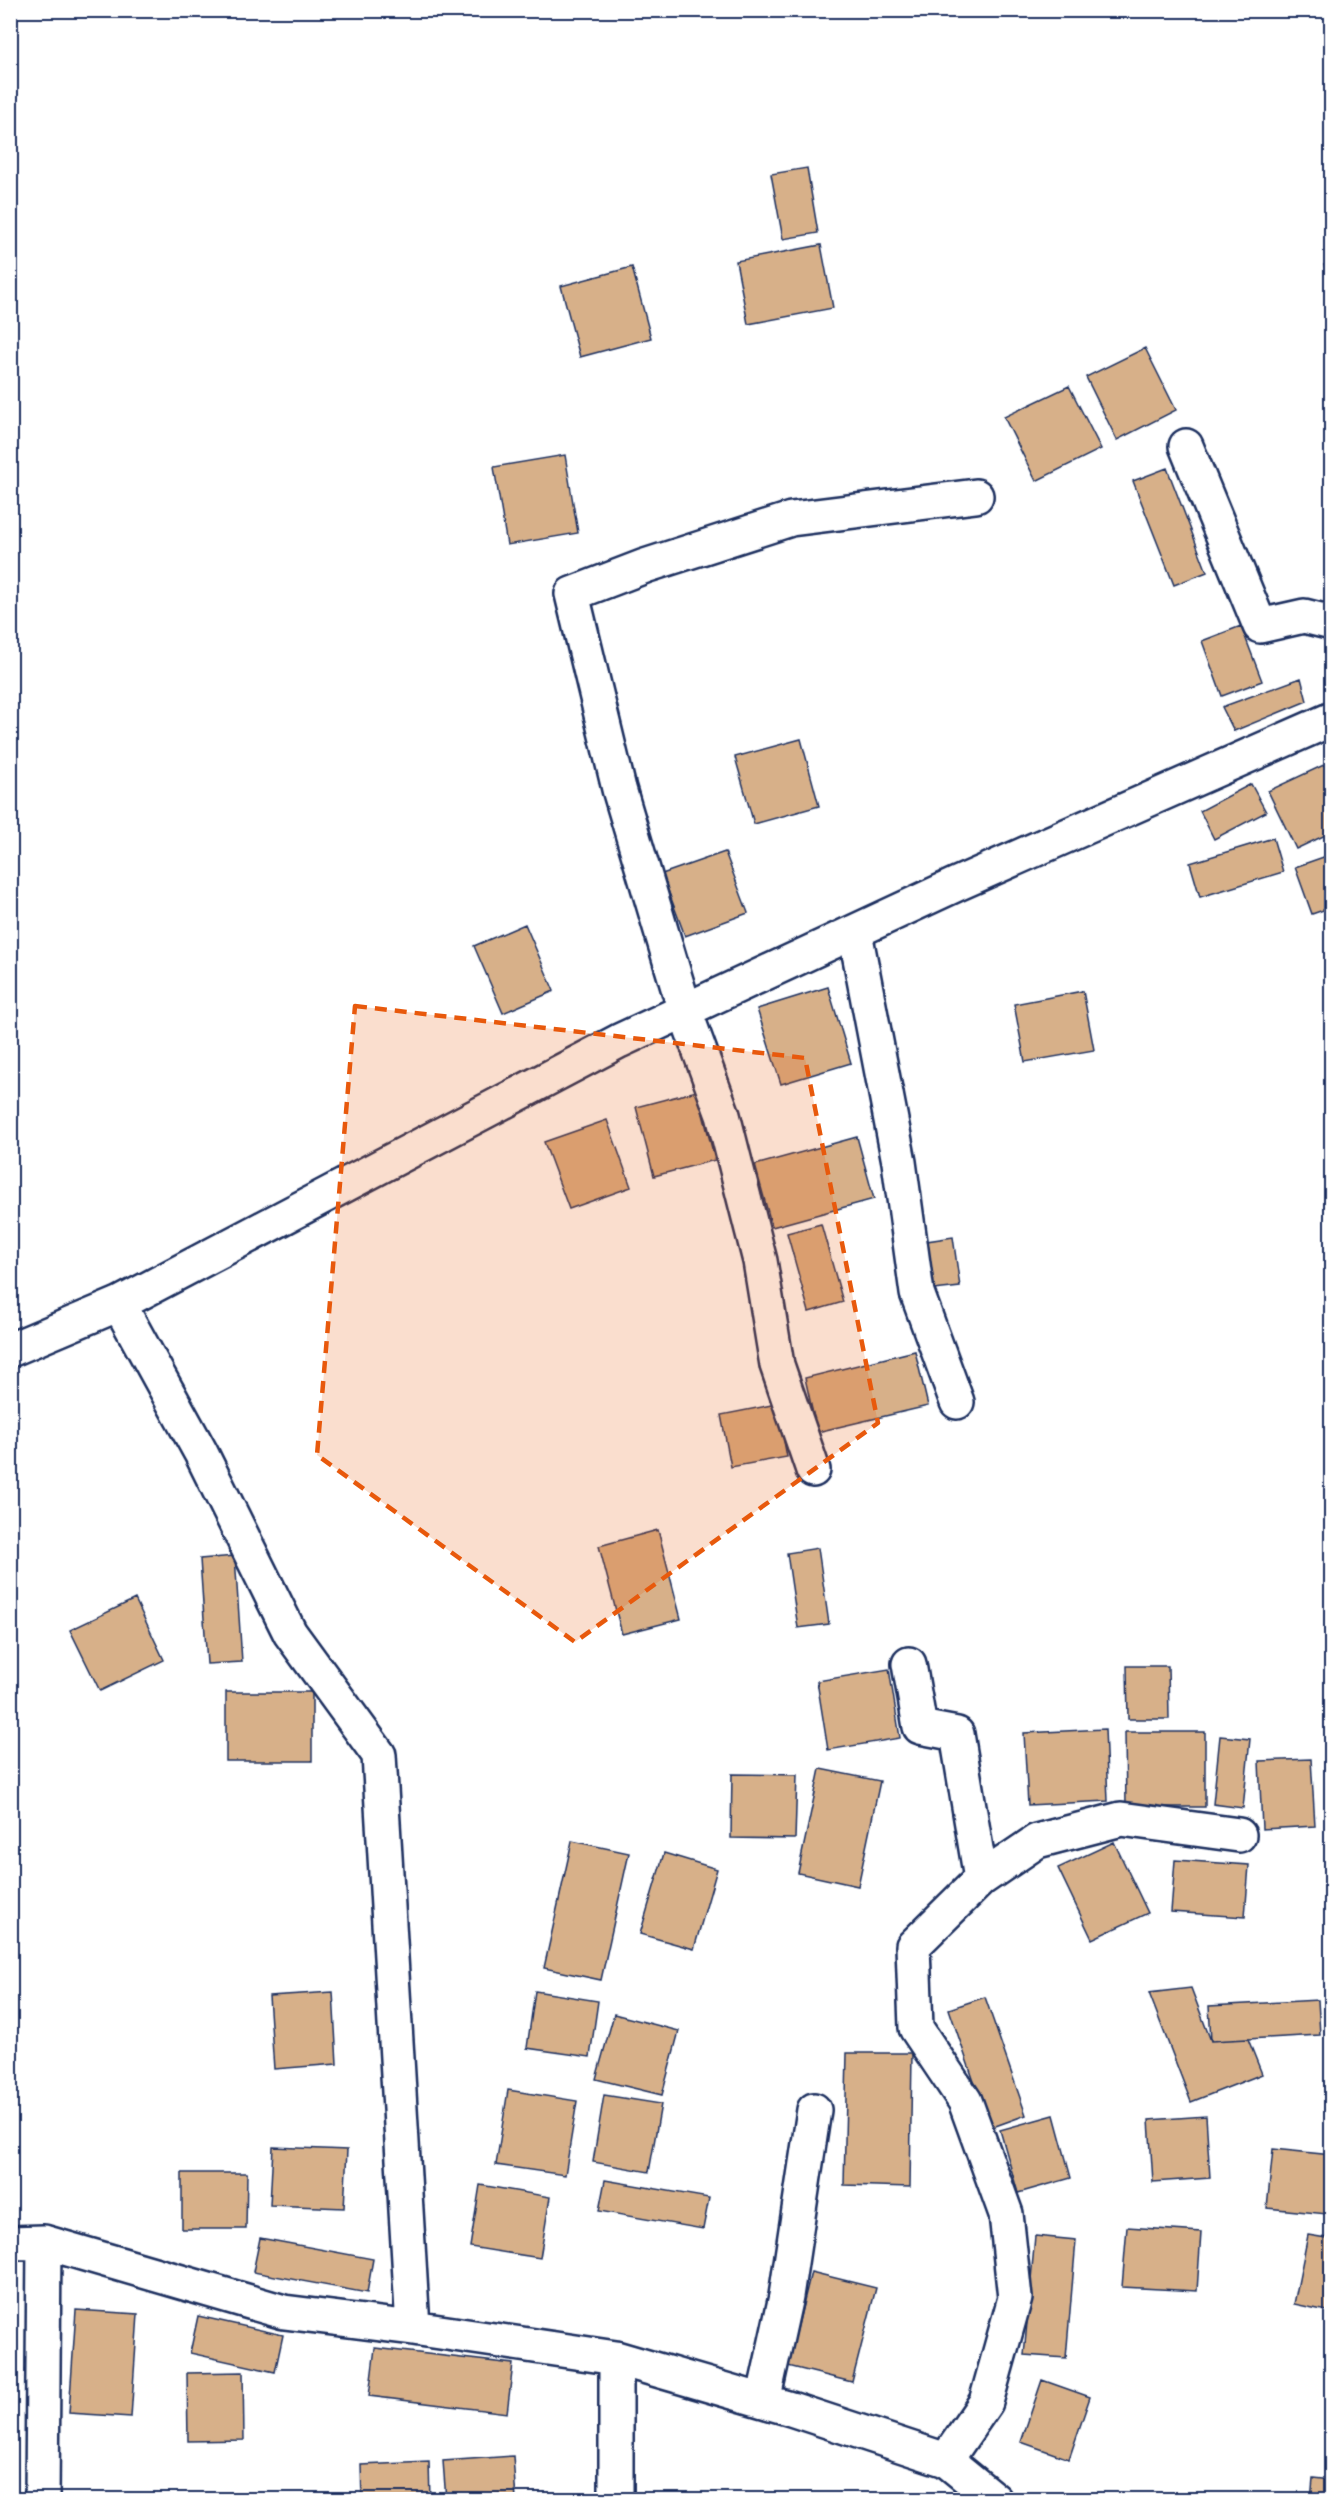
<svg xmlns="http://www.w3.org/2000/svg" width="1342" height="2510" viewBox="0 0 1342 2510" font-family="'Balsamiq Sans',sans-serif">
<rect width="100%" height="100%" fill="#fff"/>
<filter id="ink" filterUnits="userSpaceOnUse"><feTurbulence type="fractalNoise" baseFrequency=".0167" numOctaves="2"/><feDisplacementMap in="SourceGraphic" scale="12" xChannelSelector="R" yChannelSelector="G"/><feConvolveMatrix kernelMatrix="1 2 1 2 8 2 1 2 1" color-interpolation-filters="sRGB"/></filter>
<g filter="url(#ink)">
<path fill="#d7b089" stroke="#1b2f5e" stroke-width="1.5" d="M 807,168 L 818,233 L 783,239 L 771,174 Z
M 821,245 L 833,308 L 748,324 L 736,261 Z
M 1332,262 L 1332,288 L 1324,265 Z
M 632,267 L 651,338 L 580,357 L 561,286 Z
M 1145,348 L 1176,410 L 1117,440 L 1086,377 Z
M 1069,386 L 1101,449 L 1036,481 L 1004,417 Z
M 565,455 L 578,533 L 507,545 L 494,467 Z
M 1167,468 L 1207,572 L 1174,585 L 1133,481 Z
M 1241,626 L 1262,681 L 1222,696 L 1202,641 Z
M 1301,678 L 1307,701 L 1234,731 L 1222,707 Z
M 801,739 L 819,806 L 754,824 L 735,757 Z
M 1328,763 L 1332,771 L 1332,832 L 1296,849 L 1268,791 Z
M 1251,784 L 1266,812 L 1214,839 L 1200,811 Z
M 1273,838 L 1283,872 L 1200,897 L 1190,863 Z
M 725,852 L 748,913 L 685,936 L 662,874 Z
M 1332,854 L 1332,907 L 1312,914 L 1295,867 Z
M 525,924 L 554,991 L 503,1013 L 474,946 Z
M 828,987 L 851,1063 L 781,1084 L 757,1009 Z
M 1083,991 L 1094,1050 L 1025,1062 L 1014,1004 Z
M 697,1091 L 715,1160 L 654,1176 L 636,1107 Z
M 607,1120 L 631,1187 L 569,1209 L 544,1142 Z
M 857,1137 L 874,1199 L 772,1227 L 755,1165 Z
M 821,1224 L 843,1302 L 809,1312 L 787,1233 Z
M 953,1237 L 960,1287 L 934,1290 L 927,1241 Z
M 915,1351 L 928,1406 L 817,1432 L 805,1378 Z
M 777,1404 L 787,1457 L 731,1467 L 721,1415 Z
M 658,1530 L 681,1619 L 622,1634 L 599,1546 Z
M 818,1548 L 829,1624 L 798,1628 L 787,1553 Z
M 235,1556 L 242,1662 L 207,1664 L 200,1559 Z
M 135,1599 L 164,1660 L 100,1691 L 70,1630 Z
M 1127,1666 L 1168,1666 L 1169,1719 L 1128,1719 Z
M 889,1669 L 900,1738 L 828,1750 L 817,1681 Z
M 226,1692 L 312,1692 L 312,1761 L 226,1761 Z
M 1105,1729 L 1108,1801 L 1028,1805 L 1024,1733 Z
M 1125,1732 L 1205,1732 L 1205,1807 L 1126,1807 Z
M 1220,1736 L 1250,1739 L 1243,1808 L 1213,1804 Z
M 1311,1759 L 1315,1826 L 1262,1829 L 1259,1761 Z
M 820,1769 L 880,1781 L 858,1886 L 798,1873 Z
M 732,1774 L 797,1775 L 795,1839 L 731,1838 Z
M 572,1841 L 629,1853 L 601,1980 L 544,1968 Z
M 1114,1842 L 1148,1913 L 1092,1939 L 1058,1868 Z
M 664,1853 L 717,1869 L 694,1949 L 640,1934 Z
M 1175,1860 L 1249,1865 L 1245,1917 L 1171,1912 Z
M 1191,1988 L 1211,2041 L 1248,2039 L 1262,2074 L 1191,2102 L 1149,1993 Z
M 535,1991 L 598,2001 L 590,2057 L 527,2048 Z
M 333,1992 L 337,2064 L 274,2069 L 269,1996 Z
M 985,1997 L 1026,2115 L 990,2128 L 949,2009 Z
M 1318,2000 L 1320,2035 L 1211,2041 L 1209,2006 Z
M 614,2014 L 679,2031 L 662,2095 L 596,2079 Z
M 847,2053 L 912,2053 L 910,2187 L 844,2185 Z
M 508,2090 L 577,2101 L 565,2175 L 496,2165 Z
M 604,2095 L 661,2104 L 649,2172 L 593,2162 Z
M 1054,2115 L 1071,2178 L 1018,2193 L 1000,2130 Z
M 1206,2116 L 1210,2178 L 1153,2182 L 1149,2120 Z
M 273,2147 L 347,2150 L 344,2208 L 270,2205 Z
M 1273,2149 L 1332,2155 L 1327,2214 L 1267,2208 Z
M 182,2173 L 247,2173 L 246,2229 L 182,2229 Z
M 605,2180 L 709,2198 L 703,2229 L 599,2211 Z
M 480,2185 L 550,2197 L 540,2258 L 470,2247 Z
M 1127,2227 L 1201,2232 L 1197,2291 L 1122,2287 Z
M 1308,2235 L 1332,2239 L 1332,2312 L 1294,2304 Z
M 1035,2236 L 1076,2240 L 1066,2358 L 1024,2355 Z
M 260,2238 L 373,2259 L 367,2293 L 253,2272 Z
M 811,2272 L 876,2288 L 852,2382 L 788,2366 Z
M 76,2310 L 138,2314 L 131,2417 L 69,2413 Z
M 198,2316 L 283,2335 L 275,2372 L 190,2353 Z
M 375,2348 L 513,2364 L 507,2413 L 369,2396 Z
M 243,2372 L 244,2440 L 188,2441 L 187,2373 Z
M 1042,2380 L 1090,2397 L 1069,2459 L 1021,2442 Z
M 513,2456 L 516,2500 L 446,2500 L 443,2461 Z
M 429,2462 L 430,2500 L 362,2500 L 361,2465 Z
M 1313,2478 L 1332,2480 L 1332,2500 L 1311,2500 Z"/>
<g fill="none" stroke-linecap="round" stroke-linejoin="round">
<defs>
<path id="minor" d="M 1186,446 L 1260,626 L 1304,616 L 1332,623
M 855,932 L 899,1162 L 917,1293 L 957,1402
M 119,1304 L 201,1453 L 290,1633 L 379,1755 L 413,2328
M 10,1350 L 119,1304 L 619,1041 L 957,884 L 1332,719
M 813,1470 L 777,1365 L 760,1261 L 723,1115 L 685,1011 L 619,789 L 572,594 L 645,566 L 791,519 L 976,496
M 909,1664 L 920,1727 L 957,1734 L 981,1879 L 913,1946 L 916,2028 L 965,2101 L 1006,2214 L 1015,2298 L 986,2402 L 946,2460
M 981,1879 L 1037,1841 L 1121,1819 L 1239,1835
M 10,2243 L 44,2242 L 284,2312 L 413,2328 L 616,2358 L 791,2409 L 946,2460 L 995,2500
M 763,2401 L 786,2296 L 814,2110
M 42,2500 L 44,2242
M 616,2500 L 616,2358"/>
</defs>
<use href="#minor" stroke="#1b2f5e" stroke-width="38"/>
<use href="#minor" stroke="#fff" stroke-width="33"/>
</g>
</g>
<path fill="#e8590c" fill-opacity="0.2" stroke="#e8590c" stroke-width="4.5" stroke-dasharray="12 8" stroke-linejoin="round" d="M 355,1006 L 805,1058 L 878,1423 L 575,1642 L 317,1455 Z"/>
<rect width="1342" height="2510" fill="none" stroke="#fff" stroke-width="36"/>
<rect x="18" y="18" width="1306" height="2474" fill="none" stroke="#1b2f5e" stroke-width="2" filter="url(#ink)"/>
</svg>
